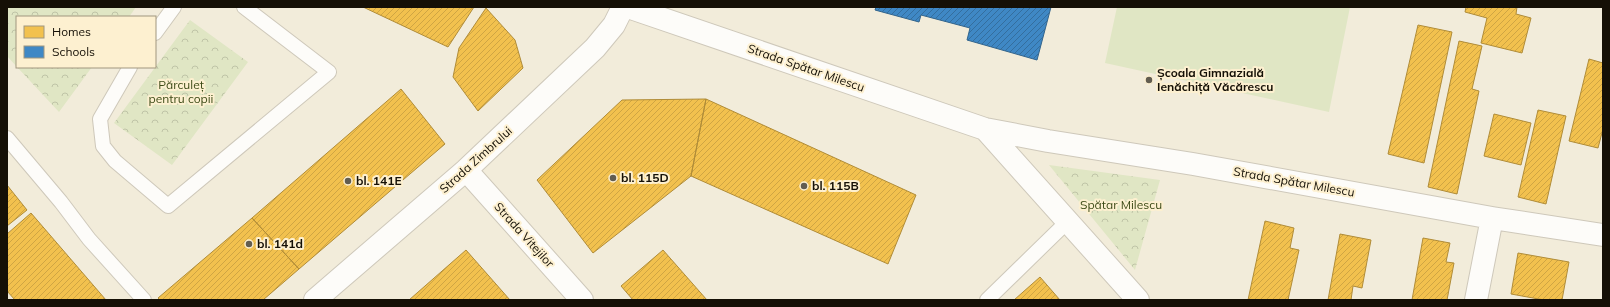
<svg xmlns="http://www.w3.org/2000/svg" width="1610" height="307" viewBox="0 0 1610 307" font-family="Mulish,sans-serif">
<defs>
<pattern id="park-crowns" width="20" height="18" patternUnits="userSpaceOnUse"><rect width="20" height="18" fill="#e0e6c4"/><path d="M2 6a3 3 0 1 1 6 0M12 15a3 3 0 1 1 6 0" fill="none" stroke="#bfc4a7"/></pattern>
<pattern id="homes-hatch" width="6" height="6" patternUnits="userSpaceOnUse"><rect width="6" height="6" fill="#f2c14e"/><path d="M-1 1l2-2M0 6l6-6M5 7l2-2" fill="none" stroke="#cfa543"/></pattern>
<pattern id="schools-hatch" width="6" height="6" patternUnits="userSpaceOnUse"><rect width="6" height="6" fill="#3f88c5"/><path d="M-1 1l2-2M0 6l6-6M5 7l2-2" fill="none" stroke="#346e9e"/></pattern>
</defs>
<rect width="100%" height="100%" fill="#f2ecda"/>
<path fill="url(#park-crowns)" d="M 7,7 L 136,7 L 129,17 L 17,17 L 17,67 L 7,56 Z
M 190,20 L 248,62 L 172,165 L 114,123 Z
M 17,67 L 92,67 L 59,112 Z
M 1049,165 L 1160,180 L 1135,270 Z"/>
<path fill="#e0e6c4" d="M 1117,7 L 1350,7 L 1329,112 L 1105,63 Z"/>
<path fill="url(#homes-hatch)" stroke="#b08c38" d="M 363,7 L 474,7 L 448,47 Z
M 1466,7 L 1517,7 L 1516,14 L 1531,18 L 1522,53 L 1481,43 L 1487,18 L 1465,12 Z
M 486,8 L 515,40 L 523,68 L 478,111 L 453,77 L 459,48 Z
M 1418,25 L 1452,32 L 1424,163 L 1388,154 Z
M 1459,41 L 1482,46 L 1472,89 L 1479,91 L 1457,194 L 1428,187 Z
M 1589,59 L 1603,63 L 1603,129 L 1598,148 L 1569,141 Z
M 401,89 L 445,144 L 299,269 L 252,218 Z
M 706,99 L 691,176 L 593,253 L 537,180 L 622,100 Z
M 706,99 L 916,195 L 888,264 L 691,176 Z
M 1538,110 L 1566,116 L 1546,204 L 1518,197 Z
M 1494,114 L 1531,123 L 1521,165 L 1484,156 Z
M 7,185 L 27,210 L 7,226 Z
M 31,213 L 106,300 L 15,300 L 7,291 L 7,234 Z
M 252,218 L 299,269 L 263,300 L 160,300 L 158,298 Z
M 1265,221 L 1294,228 L 1290,248 L 1299,250 L 1288,300 L 1248,300 Z
M 1340,234 L 1371,240 L 1362,288 L 1353,286 L 1351,300 L 1328,300 Z
M 1423,238 L 1450,243 L 1446,262 L 1454,263 L 1447,300 L 1412,300 Z
M 466,250 L 510,300 L 409,300 Z
M 663,250 L 707,300 L 633,300 L 621,286 Z
M 1518,253 L 1569,262 L 1562,300 L 1544,300 L 1511,294 Z
M 1040,277 L 1060,300 L 1014,300 Z"/>
<path fill="url(#schools-hatch)" stroke="#32648c" d="M 876,7 L 1051,7 L 1037,60 L 967,40 L 970,28 L 921,15 L 919,22 L 875,10 Z"/>
<g fill="none" stroke-linecap="round" stroke-linejoin="round">
<defs>
<path id="service" d="M 155,33 L 174,7
M 130,67 L 100,119 L 103,146 L 115,161 L 168,206 L 329,72 L 244,7
M 7,138 L 61,202 L 89,239 L 144,300
M 987,300 L 1068,221"/>
<path id="minor" d="M 628,7 L 985,129 L 1048,141 L 1193,164 L 1492,218 L 1603,235
M 985,129 L 1138,300
M 466,170 L 582,300
M 315,300 L 466,170 L 595,48 L 614,25 L 623,7
M 1476,300 L 1492,218"/>
</defs>
<use href="#service" stroke="#cec8ba" stroke-width="16"/>
<use href="#minor" stroke="#cec8ba" stroke-width="24"/>
<use href="#service" stroke="#fdfcf9" stroke-width="14"/>
<use href="#minor" stroke="#fdfcf9" stroke-width="22"/>
</g>
<g fill="#625d50" stroke="#fdf0d0" stroke-width="1.5">
<circle cx="1149" cy="80" r="4"/>
<circle cx="613" cy="178" r="4"/>
<circle cx="348" cy="181" r="4"/>
<circle cx="804" cy="186" r="4"/>
<circle cx="249" cy="244" r="4"/>
</g>
<g text-anchor="middle" stroke-width="4" stroke-linejoin="round" paint-order="stroke">
<g font-size="12" fill="#151006" stroke="#fdf0d0">
<text transform="translate(806 68) rotate(19)" y="4">Strada Spătar Milescu</text>
<text transform="translate(476 160) rotate(-42)" y="4">Strada Zimbrului</text>
<text transform="translate(1294 182) rotate(10)" y="4">Strada Spătar Milescu</text>
<text transform="translate(524 235) rotate(48)" y="4">Strada Vitejilor</text>
</g>
<g font-size="12" font-weight="bold" fill="#151006" stroke="#fdf0d0" text-anchor="start">
<text x="1157" y="77">Școala Gimnazială<tspan x="1157" dy="14">Ienăchiță Văcărescu</tspan></text>
<text x="621" y="182">bl. 115D</text>
<text x="356" y="185">bl. 141E</text>
<text x="812" y="190">bl. 115B</text>
<text x="257" y="248">bl. 141d</text>
</g>
<g font-size="12" fill="#3d4b17" stroke="#fdf0d0">
<text x="181" y="89">Părculeț<tspan x="181" dy="14">pentru copii</tspan></text>
<text x="1121" y="209">Spătar Milescu</text>
</g>
</g>
<rect width="1610" height="307" fill="none" stroke="#151006" stroke-width="16"/>
<rect x="16" y="16" width="140" height="52" fill="#fdf0d0" stroke="#a0967f"/>
<rect x="24" y="26" width="20" height="12" fill="#f2c14e" stroke="#a0967f"/>
<text x="52" y="36" font-size="12" fill="#151006">Homes</text>
<rect x="24" y="46" width="20" height="12" fill="#3f88c5" stroke="#a0967f"/>
<text x="52" y="56" font-size="12" fill="#151006">Schools</text>
</svg>
